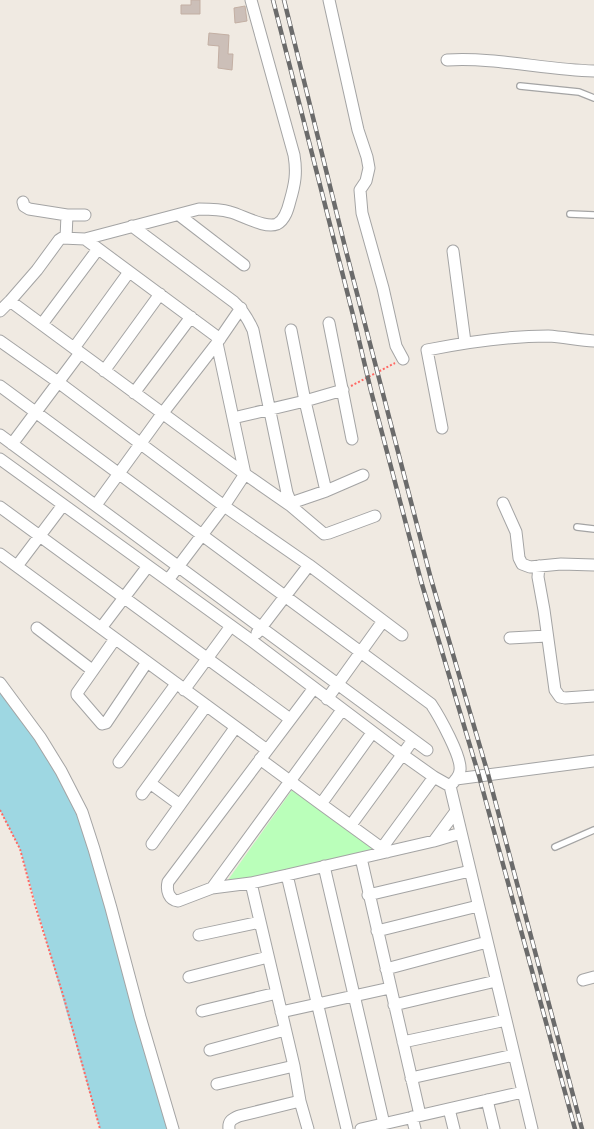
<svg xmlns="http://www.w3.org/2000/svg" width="594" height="1129" viewBox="0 0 594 1129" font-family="Figtree,sans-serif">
<rect width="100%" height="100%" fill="#f0eae2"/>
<path fill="#baffba" d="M 292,790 L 373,849 L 223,887 Z"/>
<path fill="#9ed7e2" d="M 0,685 L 73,795 L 173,1129 L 100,1129 L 20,849 L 0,810 Z"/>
<path fill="#ccbfb8" stroke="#c3afa3" d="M 191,0 L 200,0 L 200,14 L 181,14 L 181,5 L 191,5 Z
M 245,6 L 247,21 L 235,23 L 234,8 Z
M 209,33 L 229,35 L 228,54 L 233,54 L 232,70 L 218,68 L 219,46 L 208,45 Z"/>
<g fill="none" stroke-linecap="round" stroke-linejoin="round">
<defs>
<path id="service" d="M 520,86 L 579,92 L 594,98
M 570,214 L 594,215
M 577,527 L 594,529
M 555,847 L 594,830"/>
<path id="minor" d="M 329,0 L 358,130 L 367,157 L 369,168 L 366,181 L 360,190 L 362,213 L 383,288 L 396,346 L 403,359
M 447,60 C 497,57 545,70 594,71
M 23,202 L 24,206 L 29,209 L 67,215 L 66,238
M 67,215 L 85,215
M 179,215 L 244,265
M 132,226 L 234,302 C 243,310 248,319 253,330 L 287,493 L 291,503 L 291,506
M 85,239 L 220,339
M 453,251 L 465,342
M 10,301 L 245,474 L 291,506 L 324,534 L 329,533 L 375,516
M 0,311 L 10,301 L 37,270 L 59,240 L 62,238 L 85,239 L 199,209 C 210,209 220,209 230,212 C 242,215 265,229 277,224 C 285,220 288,209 290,201 C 295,184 297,173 294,155 L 251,0
M 329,323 L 352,439
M 42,324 L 98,249
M 291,330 L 305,401 L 326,491
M 0,341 L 58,382 L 224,506 L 309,565 L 402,635
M 74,348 L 129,272
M 104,371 L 160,294
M 0,386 L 431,704 C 439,716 462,757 460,770 C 460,776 454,782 450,786 L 434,777 L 403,755 L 252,641 L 0,459
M 134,393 L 191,317
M 233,418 L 305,401 L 343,390
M 442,428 L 427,350 C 467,342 507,336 548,336 C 563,337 579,340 594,341
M 0,435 L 427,750
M 12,444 L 80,353
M 291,503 L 326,491 L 363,475
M 503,503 L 516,532 L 519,558 L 522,564 L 530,567 L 561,564 L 594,565
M 96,505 L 162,414 L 217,343 L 241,308
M 0,507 L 290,719
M 0,554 L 267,750
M 17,566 L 63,505
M 539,566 L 538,577 L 544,610 L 555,690 L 560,697 L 565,698 L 594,696
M 168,580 L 224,506 L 245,474 L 217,343
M 37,628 L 92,670
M 101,628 L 148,566
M 257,633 L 309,565
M 510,638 L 547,636
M 115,639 L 77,693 L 77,695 L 102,724 L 106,723 L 147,662
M 0,683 L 40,737 L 61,771 L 82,812 L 94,849 L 111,908 L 140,1017 L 173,1129
M 314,688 L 168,882 C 166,891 169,900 178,901 L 212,888 L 251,883 L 287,875 L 434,841 L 461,833
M 184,690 L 231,626
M 327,699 L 383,621
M 260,759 L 321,804 L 387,852
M 119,762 L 176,684
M 456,779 L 594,761
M 150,783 L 180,805
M 450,786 L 532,1129
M 142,794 L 206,706
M 321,804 L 372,733
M 351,825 L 413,740
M 434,841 L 456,811
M 152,844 L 235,728
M 382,848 L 434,777
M 361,858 L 420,1115
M 324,866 L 384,1124
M 287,875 L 347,1129
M 251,883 L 294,1066 L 300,1101 L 308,1129
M 212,888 L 342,710
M 368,895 L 470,871
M 377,931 L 478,906
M 199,935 L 260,922
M 386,969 L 487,942
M 189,977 L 268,957
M 583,980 L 594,977
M 394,1005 L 496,981
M 202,1011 L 277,993
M 281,1012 L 390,988
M 403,1042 L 506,1020
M 210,1050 L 285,1030
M 411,1078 L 514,1055
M 217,1084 L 294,1066
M 487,1100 L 494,1129
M 449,1109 L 454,1129
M 412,1117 L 415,1129
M 229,1129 C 228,1121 232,1119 239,1116 L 300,1101
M 361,1129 L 523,1092"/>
</defs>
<use href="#service" stroke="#a4a4a4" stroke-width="8"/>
<use href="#minor" stroke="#a4a4a4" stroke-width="13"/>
<path stroke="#ff6863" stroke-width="2" stroke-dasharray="2 2" stroke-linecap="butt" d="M 351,386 L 395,363
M 0,810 L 20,849 L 35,905 L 64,998 L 100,1129"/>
<use href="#service" stroke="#fff" stroke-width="5.5"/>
<use href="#minor" stroke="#fff" stroke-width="11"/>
<defs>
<path id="rail" d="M 273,0 L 354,319 L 371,391 L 421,581 L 479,776 L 575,1129
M 284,0 L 346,251 L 431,579 L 488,774 L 582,1129"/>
</defs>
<use href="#rail" stroke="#6b6b6b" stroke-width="4.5"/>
<use href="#rail" stroke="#fff" stroke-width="3" stroke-dasharray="9" stroke-linecap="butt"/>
</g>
</svg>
